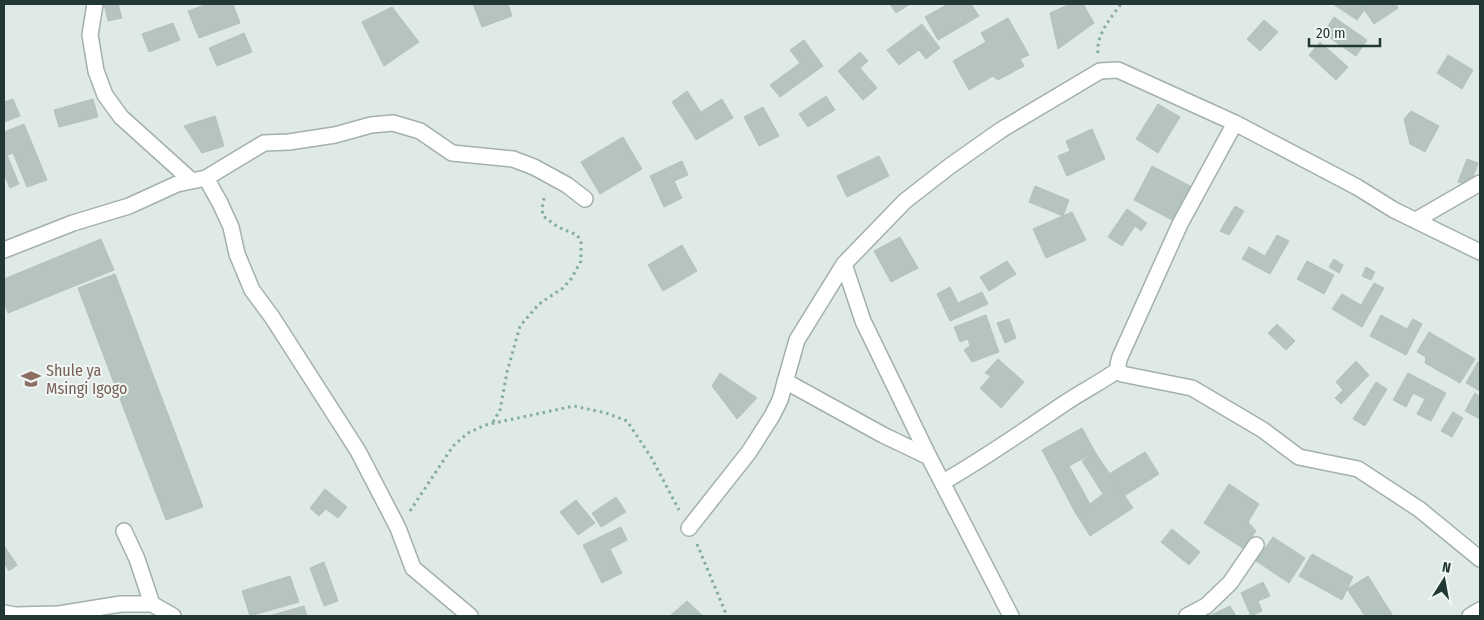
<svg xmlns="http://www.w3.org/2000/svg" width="1484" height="620" viewBox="0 0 1484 620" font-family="'Fira Sans Condensed',sans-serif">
<rect width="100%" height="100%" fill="#dfe9e5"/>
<path fill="#b5c4bf" stroke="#b2c2bd" d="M 104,4 L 118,4 L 122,18 L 108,21 Z
M 207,4 L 233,4 L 240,23 L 199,38 L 188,11 Z
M 473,4 L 508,4 L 512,16 L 482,27 Z
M 890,4 L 910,4 L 896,13 Z
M 948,4 L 971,4 L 979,16 L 938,40 L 925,17 Z
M 1067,4 L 1083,4 L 1094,23 L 1058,49 L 1050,13 L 1068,5 Z
M 1333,4 L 1360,4 L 1366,8 L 1357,20 Z
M 1360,4 L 1396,4 L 1398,8 L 1374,24 Z
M 392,7 L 419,42 L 384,66 L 362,22 Z
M 1334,17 L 1367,40 L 1356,56 L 1323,33 Z
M 1008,18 L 1029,55 L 1020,59 L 1024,66 L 998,80 L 993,76 L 969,90 L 953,61 L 986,42 L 981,33 Z
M 1264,20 L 1278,32 L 1260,51 L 1247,39 Z
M 173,23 L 180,40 L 149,52 L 142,34 Z
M 922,24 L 940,48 L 926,59 L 919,50 L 899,65 L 887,50 Z
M 244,33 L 252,52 L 217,66 L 209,48 Z
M 804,40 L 823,66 L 780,97 L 770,85 L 800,63 L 790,50 Z
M 1320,42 L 1348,67 L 1336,80 L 1309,55 Z
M 860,52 L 868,61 L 860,68 L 877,88 L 863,100 L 838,71 Z
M 1448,55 L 1473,70 L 1462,89 L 1437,73 Z
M 687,91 L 701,112 L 685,122 L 672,102 Z
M 826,96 L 835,110 L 808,127 L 799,114 Z
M 13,99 L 20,116 L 4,122 L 4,102 Z
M 93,99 L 98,117 L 59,127 L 54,110 Z
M 722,99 L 733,118 L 696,140 L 685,122 Z
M 1158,104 L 1180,117 L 1158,153 L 1136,139 Z
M 763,107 L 779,136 L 759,146 L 744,117 Z
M 1411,111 L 1439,126 L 1425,152 L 1410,144 L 1404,119 Z
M 215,116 L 224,146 L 202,153 L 184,126 Z
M 24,124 L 47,180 L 27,187 L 13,153 L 7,155 L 19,184 L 10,188 L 4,174 L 4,132 Z
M 1092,129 L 1105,159 L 1067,176 L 1058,156 L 1070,151 L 1066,141 Z
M 623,137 L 642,169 L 600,194 L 581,162 Z
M 879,156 L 889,176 L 847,197 L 837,176 Z
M 1467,159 L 1478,163 L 1470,186 L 1458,182 Z
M 682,161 L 688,175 L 674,181 L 682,198 L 664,207 L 650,176 Z
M 1152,166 L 1192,187 L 1174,221 L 1134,200 Z
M 1035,186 L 1069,200 L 1063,216 L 1029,202 Z
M 1235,206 L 1244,211 L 1229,235 L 1220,231 Z
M 1127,209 L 1147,223 L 1141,231 L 1135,226 L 1122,246 L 1108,237 Z
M 1072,212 L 1086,240 L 1046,258 L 1033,229 Z
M 1277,235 L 1289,241 L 1270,274 L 1242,259 L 1249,247 L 1265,256 Z
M 900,237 L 918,268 L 891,282 L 874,251 Z
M 101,239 L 114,270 L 8,313 L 4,302 L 4,279 Z
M 682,245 L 697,271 L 663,291 L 648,265 Z
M 1334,259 L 1343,265 L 1339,273 L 1329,267 Z
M 1007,261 L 1016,274 L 989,291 L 980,277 Z
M 1307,261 L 1334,275 L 1324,294 L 1297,279 Z
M 1366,267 L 1375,272 L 1371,280 L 1362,276 Z
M 115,274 L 203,507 L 166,520 L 78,288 Z
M 1374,283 L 1384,288 L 1371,311 L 1361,305 Z
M 950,287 L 958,303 L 982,292 L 988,304 L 950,321 L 937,294 Z
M 1342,294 L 1371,311 L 1362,327 L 1332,309 Z
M 986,315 L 999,352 L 972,362 L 964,350 L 970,346 L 968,339 L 960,342 L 954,327 Z
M 1381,315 L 1407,329 L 1413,319 L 1422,324 L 1406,355 L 1370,336 Z
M 1009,319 L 1016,338 L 1005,343 L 997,323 Z
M 1277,324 L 1295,341 L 1286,350 L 1268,333 Z
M 1429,332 L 1475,359 L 1460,383 L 1425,363 L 1426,357 L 1417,352 Z
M 998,359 L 1024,382 L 1001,408 L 980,388 L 991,376 L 985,373 Z
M 1356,361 L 1369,375 L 1341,404 L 1335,398 L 1343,390 L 1336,382 Z
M 1478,362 L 1480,363 L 1480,391 L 1466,383 Z
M 720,373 L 757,398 L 737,419 L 712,386 Z
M 1408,373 L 1446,393 L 1431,421 L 1417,414 L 1425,399 L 1413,393 L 1406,407 L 1393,400 Z
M 1376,382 L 1387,389 L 1365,426 L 1353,419 Z
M 1475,393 L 1480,397 L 1480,419 L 1465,411 Z
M 1453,412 L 1463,418 L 1452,437 L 1441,431 Z
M 1082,428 L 1095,452 L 1069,466 L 1090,504 L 1075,512 L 1042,450 Z
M 1095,452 L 1133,508 L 1090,536 L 1075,512 L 1090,504 L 1103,494 L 1082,461 Z
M 1145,452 L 1159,474 L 1124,496 L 1109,474 Z
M 1229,484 L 1259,504 L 1248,522 L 1256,531 L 1244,549 L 1204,523 Z
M 325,489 L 347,507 L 338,518 L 326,509 L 319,516 L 310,508 Z
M 616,497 L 626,512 L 601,527 L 592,513 Z
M 576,500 L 595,523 L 578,535 L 560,512 Z
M 621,527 L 627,540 L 610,549 L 622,573 L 602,583 L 583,545 Z
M 1172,529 L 1200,552 L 1189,565 L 1161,542 Z
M 1273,537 L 1305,558 L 1289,583 L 1256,561 Z
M 5,547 L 17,565 L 9,571 L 4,563 Z
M 1312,554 L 1353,577 L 1342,600 L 1299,576 Z
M 324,562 L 338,601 L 324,606 L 310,568 Z
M 290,576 L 299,602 L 250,616 L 242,591 Z
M 1368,576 L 1393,616 L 1365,616 L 1347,589 Z
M 1263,582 L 1270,596 L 1258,601 L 1262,611 L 1251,616 L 1241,593 Z
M 687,601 L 703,616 L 670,616 Z
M 304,606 L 307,616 L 269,616 Z
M 1230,606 L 1236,616 L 1209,616 Z"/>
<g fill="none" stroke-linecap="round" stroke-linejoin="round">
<defs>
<path id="minor" d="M 95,4 L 90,35 L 96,71 L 105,95 L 121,117 L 192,181
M 1235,123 L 1180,224 L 1120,357 C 1118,364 1116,368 1122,374 L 1192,388 L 1263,430 L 1299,457 L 1358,469 L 1419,509 L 1480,559
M 206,178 L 220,203 L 231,227 L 237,254 L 252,290 L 272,317 L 358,451 L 398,528 L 413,568 L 470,616
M 1416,220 L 1480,183
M 4,250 L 73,223 L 129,206 L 177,184 L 206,178 L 264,143 L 289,142 L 335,135 L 371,125 L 393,123 L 420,131 L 452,153 L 513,159 L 534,167 L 567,185 L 585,199
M 844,264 L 863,321 L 929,457 L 1011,616
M 785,381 L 883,435 L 929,457
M 943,482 C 985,458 1025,430 1065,403 C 1083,391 1101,382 1118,370
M 689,528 L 749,452 L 772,416 L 780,400 L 797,340 L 844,264 L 905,201 L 950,166 L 1001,130 L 1100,71 L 1118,70 L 1235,123 L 1357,187 L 1394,210 L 1480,252
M 124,531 L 137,559 L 152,604
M 4,613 L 15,615 L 59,614 L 121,604 L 152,604 L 173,616
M 1187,616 L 1206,606 L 1230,583 L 1256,545
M 1470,616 L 1480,610"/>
</defs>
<use href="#minor" stroke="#a3b0ac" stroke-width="18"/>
<path stroke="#82aba1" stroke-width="3" stroke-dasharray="2.5 4" stroke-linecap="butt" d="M 1098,53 C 1096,34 1111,18 1121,4
M 493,422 L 500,410 L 507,372 L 520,326 L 539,304 L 563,288 L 571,279 L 581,261 L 581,241 L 577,235 L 558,227 L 543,216 L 542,208 L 545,194
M 410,511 L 453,446 L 468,433 L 485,425 L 574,406 L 606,413 L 627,421 L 651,457 L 679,510
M 697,544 L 727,616"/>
<use href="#minor" stroke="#fff" stroke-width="15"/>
</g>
<defs>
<symbol id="school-bare" viewBox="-9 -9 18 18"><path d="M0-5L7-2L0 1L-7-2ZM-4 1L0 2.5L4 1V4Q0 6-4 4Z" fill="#8d6e63" stroke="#eff6f3" stroke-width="2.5" paint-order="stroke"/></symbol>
</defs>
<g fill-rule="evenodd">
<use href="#school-bare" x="17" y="365" width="28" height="28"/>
</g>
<g text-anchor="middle" stroke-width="4" stroke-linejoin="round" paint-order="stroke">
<g font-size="16" fill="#785e54" stroke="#eff6f3" text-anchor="start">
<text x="46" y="376">Shule ya<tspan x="46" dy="18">Msingi Igogo</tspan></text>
</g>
</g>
<rect width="1484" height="620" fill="none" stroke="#223834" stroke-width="10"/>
<g transform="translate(1444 580) rotate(11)" stroke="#eff6f3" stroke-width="4" paint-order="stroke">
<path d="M0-4L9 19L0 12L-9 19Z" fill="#223834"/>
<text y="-8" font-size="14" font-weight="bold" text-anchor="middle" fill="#223834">N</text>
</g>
<path d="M1309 38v8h71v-8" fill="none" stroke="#223834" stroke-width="2.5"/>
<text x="1316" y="38" font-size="15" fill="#223834" stroke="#eff6f3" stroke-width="4" paint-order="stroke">20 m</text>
</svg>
